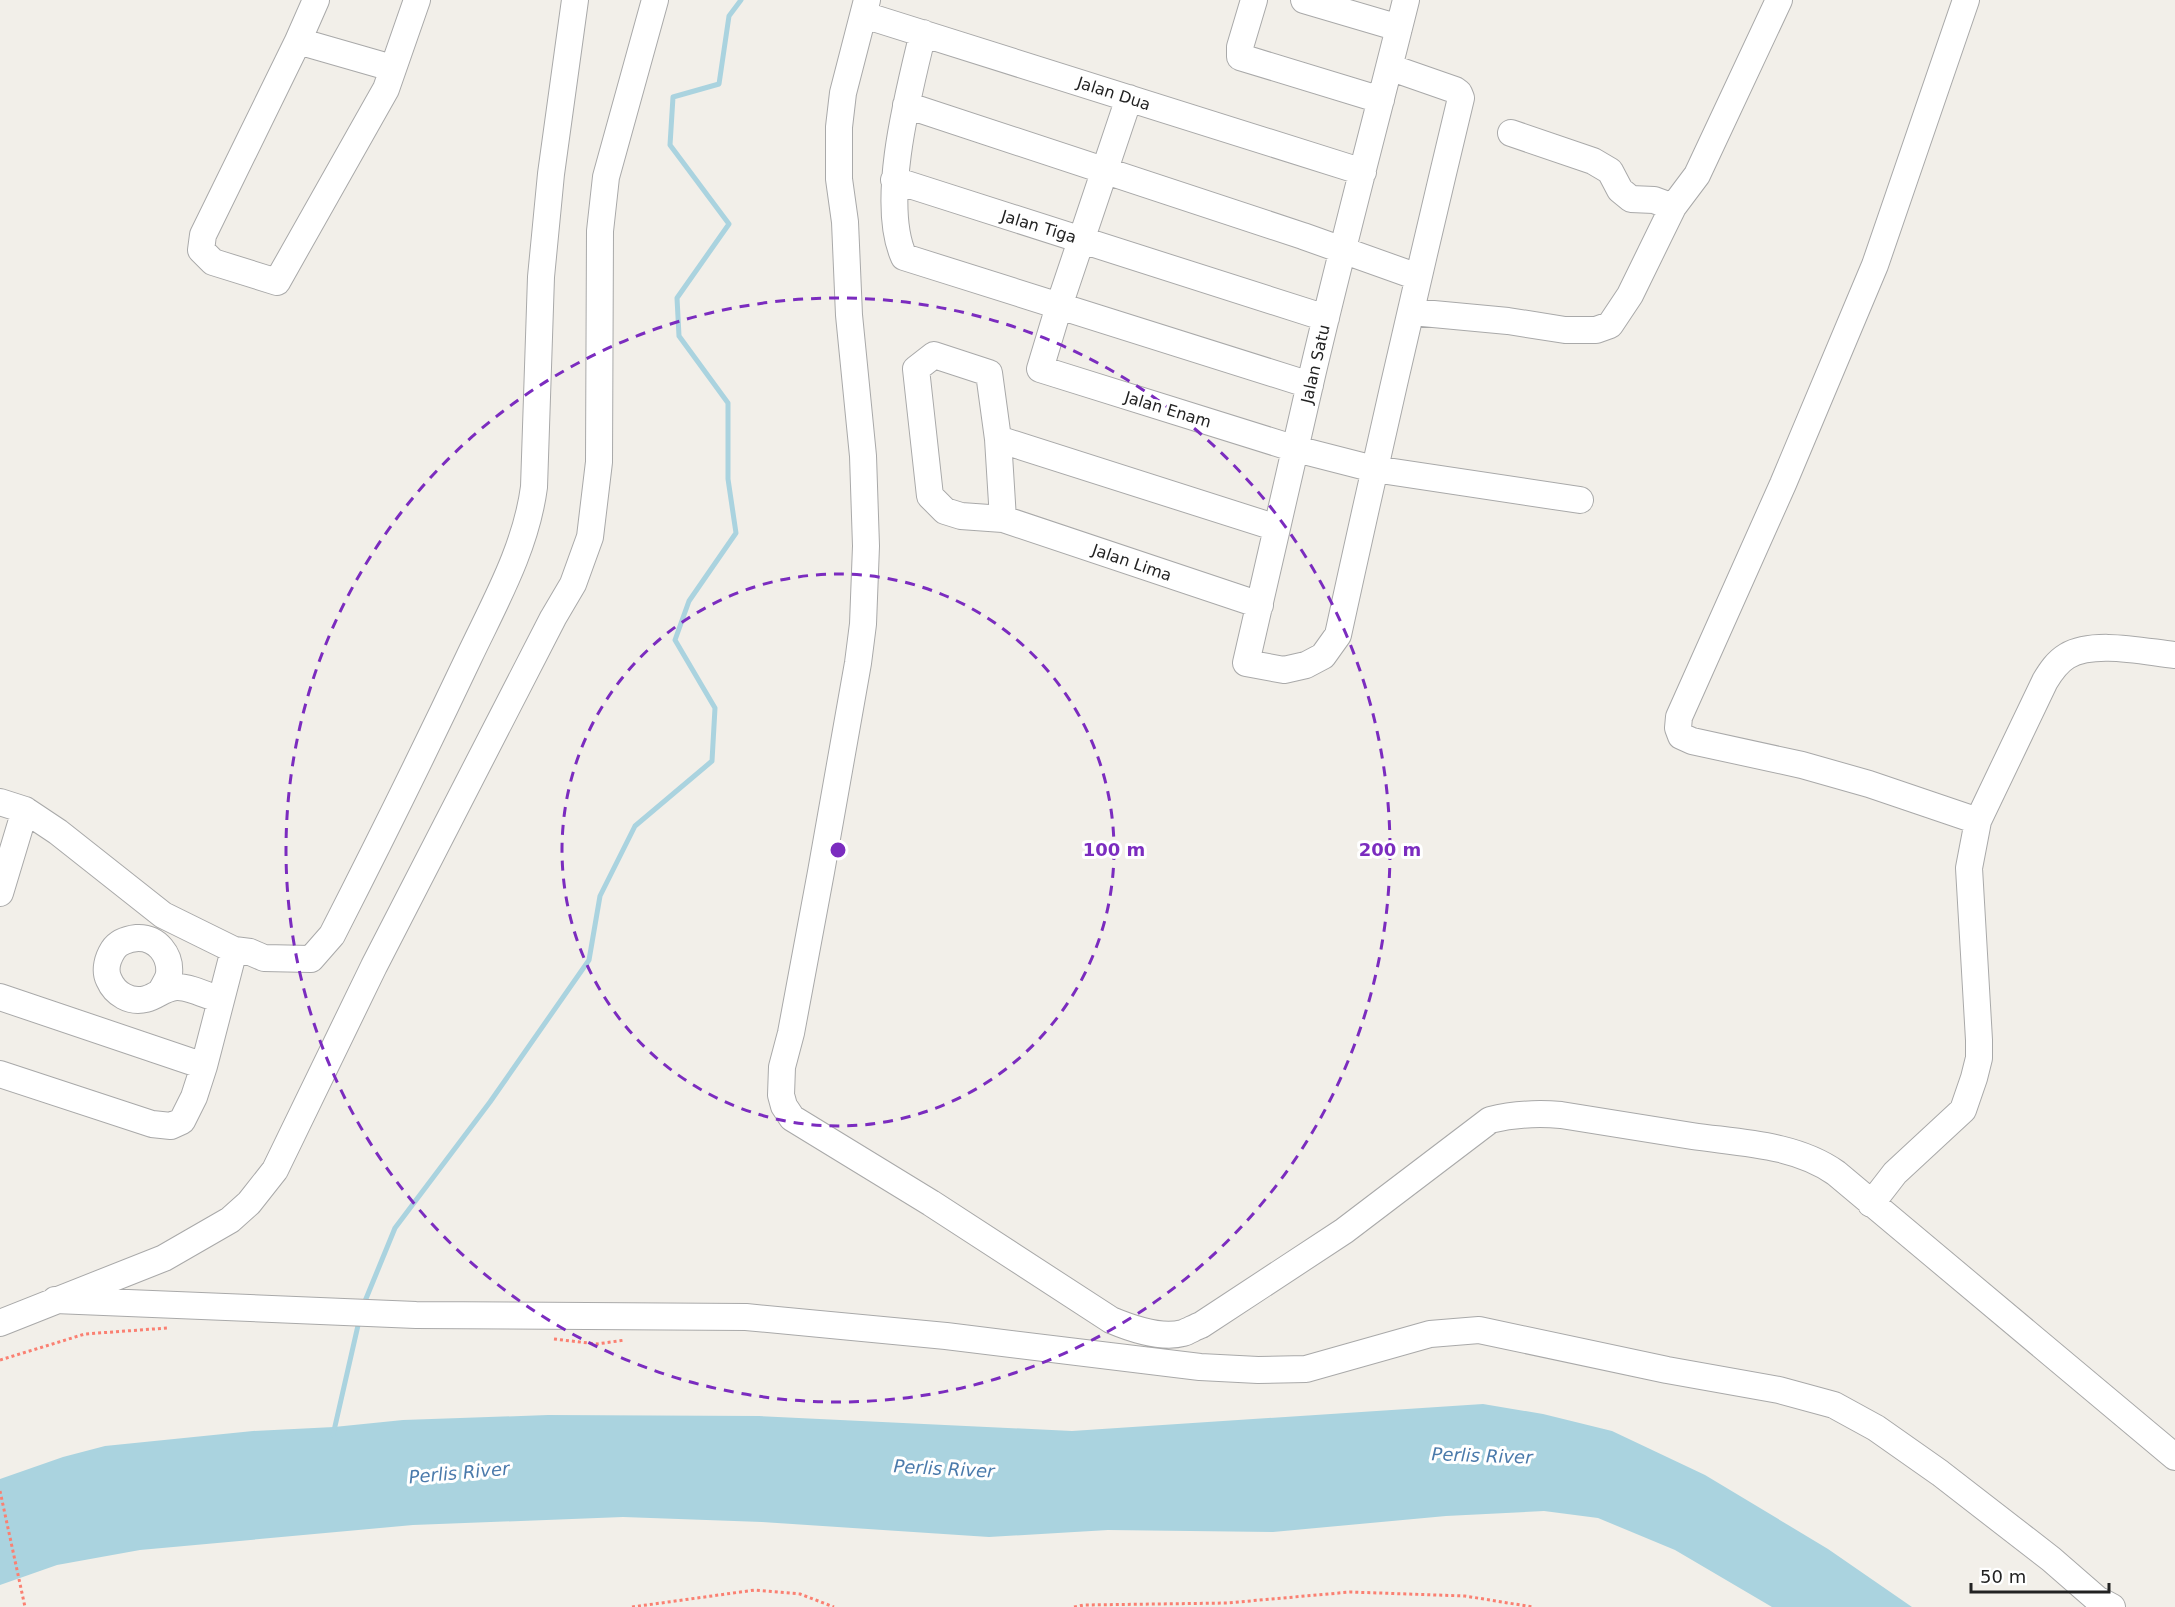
<svg xmlns="http://www.w3.org/2000/svg" width="2175" height="1607" viewBox="0 0 2175 1607" font-family="'DejaVu Sans',sans-serif">
<rect width="100%" height="100%" fill="#f2efe9"/>
<path fill="#aad3df" d="M 1483,1404 L 1543,1414 L 1612,1431 L 1705,1475 L 1828,1549 L 1912,1607 L 1772,1607 L 1675,1550 L 1598,1518 L 1544,1511 L 1446,1516 L 1273,1532 L 1108,1530 L 989,1537 L 762,1522 L 623,1517 L 413,1525 L 140,1550 L 57,1565 L 0,1585 L 0,1479 L 63,1457 L 105,1446 L 253,1431 L 334,1427 L 403,1420 L 548,1415 L 759,1416 L 1072,1431 Z"/>
<g fill="none" stroke-linecap="round" stroke-linejoin="round">
<path stroke="#aad3df" stroke-width="5" d="M 363,1306 L 395,1228 L 490,1102 L 589,960 L 600,896 L 635,826 L 712,761 L 715,708 L 675,640 L 689,601 L 736,533 L 728,479 L 728,403 L 679,336 L 677,298 L 729,224 L 670,145 L 673,97 L 719,84 L 729,16 L 741,0
M 333,1435 L 359,1321"/>
<defs>
<path id="minor" d="M 316,0 L 298,41 L 203,235 L 201,250 L 213,262 L 277,282 L 386,89 L 417,0
M 867,0 L 843,93 L 839,127 L 839,179 L 845,222 L 849,315 L 863,456 L 866,546 L 863,624 L 858,663 L 821,872 L 791,1033 L 782,1067 L 781,1095 L 784,1106 L 792,1118 L 931,1203 L 1111,1320 C 1130,1328 1161,1339 1183,1333 C 1189,1331 1195,1327 1201,1325 L 1344,1231 L 1490,1120 C 1514,1114 1537,1113 1561,1115 C 1604,1122 1648,1129 1692,1136 C 1740,1143 1795,1144 1836,1173 L 2175,1457
M 1254,0 L 1240,47 L 1240,57 L 1381,100
M 1304,0 L 1399,28
M 1966,0 L 1875,265 L 1783,484 L 1679,717 L 1678,728 L 1681,736 L 1692,741 L 1802,765 L 1869,784 L 1978,821
M 864,15 L 1363,172
M 923,33 C 909,91 879,203 904,257 L 1310,385
M 298,41 L 392,68
M 1389,67 L 1455,90 L 1459,93 L 1461,98 C 1418,277 1377,456 1338,635 L 1323,656 L 1306,665 L 1284,670 L 1246,663 C 1268,570 1288,477 1310,384 C 1340,255 1374,128 1406,0
M 1129,98 L 1059,306 L 1040,369 L 1296,449 L 1374,469 L 1580,500
M 906,105 L 1303,236 L 1418,277
M 1511,133 L 1593,161 L 1610,171 L 1620,190 L 1631,199 L 1654,200 L 1673,207
M 894,180 L 1326,318
M 1412,312 L 1508,321 L 1565,330 L 1596,330 L 1610,325 L 1630,295 L 1673,207 L 1697,175 L 1779,0
M 998,439 L 1003,519
M 1260,605 L 1003,519 L 961,516 L 945,511 L 930,496 L 916,369 L 934,355 L 989,373 L 998,439 L 1277,528
M 0,802 L 25,810 L 58,832 L 163,915 L 234,950 L 250,952 L 264,958 L 311,959 L 332,935 C 379,843 425,750 469,657 C 495,602 526,548 534,487 L 541,277 L 551,174 L 575,0
M 0,893 L 25,810
M 161,991 C 164,985 168,980 169,974 C 171,955 157,937 137,938 C 128,939 118,942 113,950 C 108,958 104,970 109,980 C 115,994 130,1003 146,999 C 157,996 164,988 176,987 C 187,986 209,996 220,1000
M 0,997 L 204,1066
M 0,1074 L 152,1124 L 171,1126 L 182,1121 L 194,1097 L 204,1066 L 234,950
M 1871,1204 L 1895,1173 L 1963,1110 L 1974,1078 L 1979,1058 L 1979,1040 L 1969,868 L 1978,821 L 2045,681 C 2051,671 2057,662 2067,656 C 2094,640 2145,652 2175,655
M 55,1300 L 416,1315 L 746,1317 L 946,1336 L 1200,1367 L 1258,1370 L 1306,1369 L 1430,1334 L 1479,1330 L 1667,1370 L 1779,1390 L 1834,1405 L 1876,1428 L 1940,1473 L 2051,1559 L 2097,1599 L 2112,1607
M 0,1323 L 164,1258 L 230,1220 L 249,1203 L 275,1170 L 374,966 L 553,618 L 573,584 L 590,537 L 599,462 L 600,231 L 606,177 L 655,0"/>
</defs>
<use href="#minor" stroke="#a9a9a9" stroke-width="28"/>
<path stroke="#fa8072" stroke-width="3" stroke-dasharray="3 3" stroke-linecap="butt" d="M 554,1339 L 597,1344 L 625,1340
M 0,1360 L 85,1334 L 167,1328
M 0,1491 L 25,1607
M 632,1607 L 755,1590 L 800,1594 L 834,1607
M 1074,1607 L 1084,1605 L 1227,1603 L 1350,1592 L 1465,1596 L 1533,1607"/>
<use href="#minor" stroke="#fff" stroke-width="26"/>
</g>
<g fill="none" stroke="#7b2cbf" stroke-width="3" stroke-dasharray="10 8">
<circle cx="838" cy="850" r="276"/>
<circle cx="838" cy="850" r="552"/>
</g>
<g text-anchor="middle" stroke-width="6" stroke-linejoin="round" paint-order="stroke">
<g font-size="16" fill="#222" stroke="#fff">
<text transform="translate(1114 93) rotate(18)" y="6">Jalan Dua</text>
<text transform="translate(1039 226) rotate(17)" y="6">Jalan Tiga</text>
<text transform="translate(1315 364) rotate(-77)" y="6">Jalan Satu</text>
<text transform="translate(1168 409) rotate(17)" y="6">Jalan Enam</text>
<text transform="translate(1132 562) rotate(19)" y="6">Jalan Lima</text>
</g>
<g font-size="18" font-style="italic" fill="#4a7aab" stroke="#fff">
<text transform="translate(1482 1456) rotate(2)" y="6">Perlis River</text>
<text transform="translate(944 1469) rotate(3)" y="6">Perlis River</text>
<text transform="translate(459 1473) rotate(-5)" y="6">Perlis River</text>
</g>
</g>
<circle cx="838" cy="850" r="9" fill="#7b2cbf" stroke="#fff" stroke-width="3"/>
<g font-size="18" text-anchor="middle" font-weight="bold" fill="#7b2cbf" stroke="#fff" stroke-width="6" stroke-linejoin="round" paint-order="stroke">
<text x="1114" y="856">100 m</text>
<text x="1390" y="856">200 m</text>
</g>
<path d="M1971 1583v9h138v-9" fill="none" stroke="#222222" stroke-width="3"/>
<text x="1980" y="1583" font-size="18" fill="#222222" stroke="#ffffff" stroke-width="4.5" paint-order="stroke">50 m</text>
</svg>
